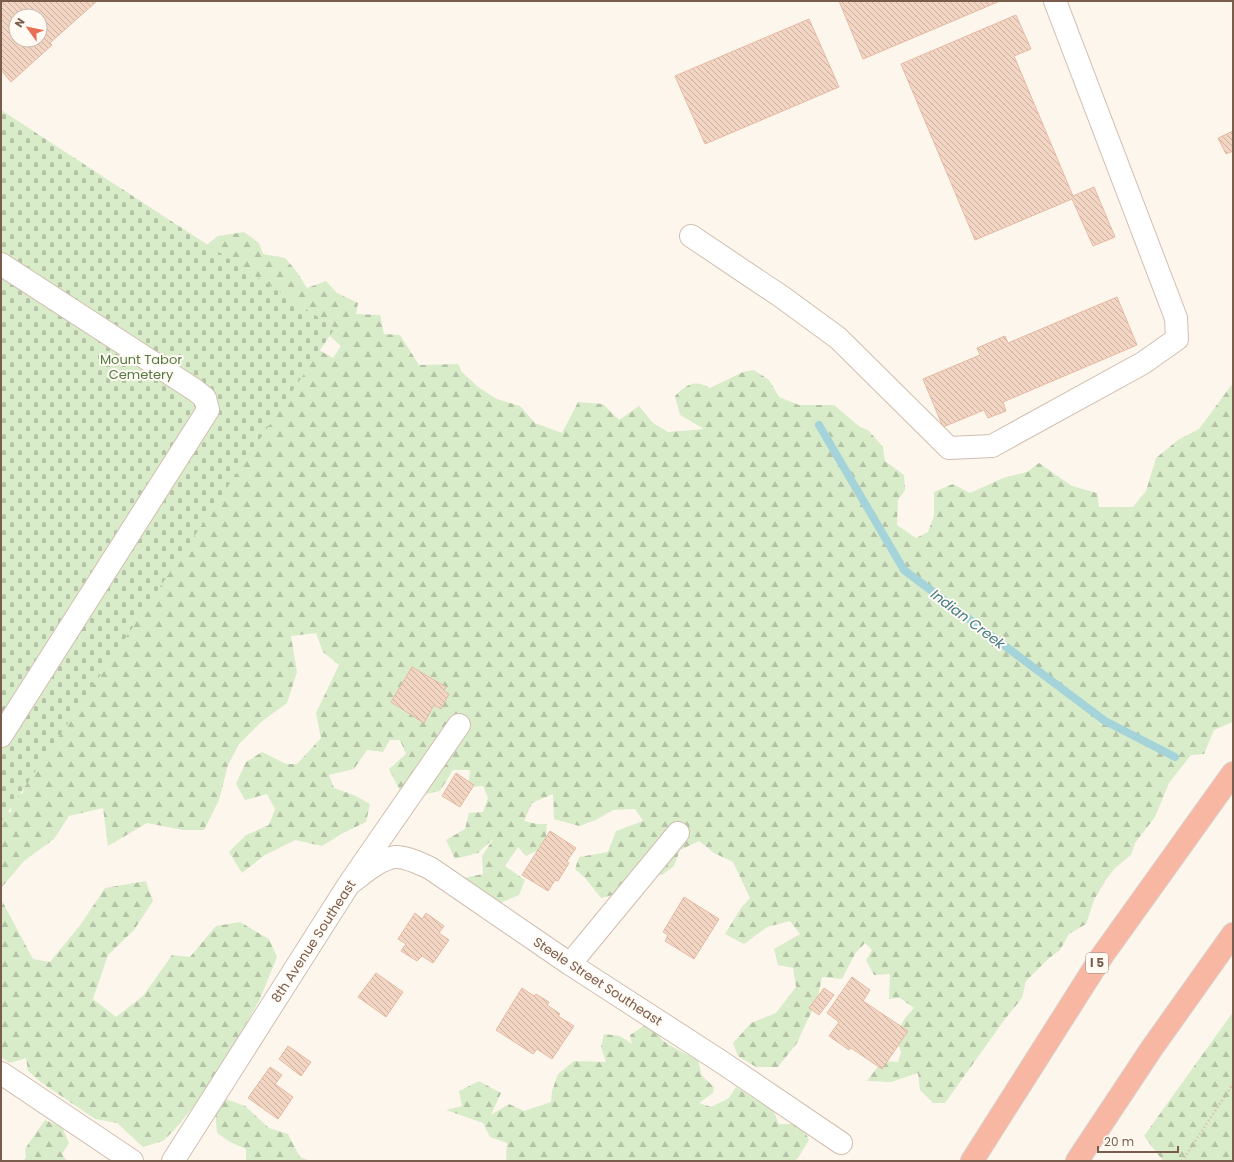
<svg xmlns="http://www.w3.org/2000/svg" width="1234" height="1162" viewBox="0 0 1234 1162" font-family="Poppins,sans-serif">
<defs>
<pattern id="forest-firs" width="22" height="20" patternUnits="userSpaceOnUse"><rect width="22" height="20" fill="#d8ecc9"/><path d="M5 1l3.5 6h-7zM16 11l3.5 6h-7z" fill="#b4c2a5"/></pattern>
<pattern id="cemetery-stones" width="16" height="16" patternUnits="userSpaceOnUse"><rect width="16" height="16" fill="#d8ecc9"/><path d="M2 7V4a2 2 0 0 1 4 0v3zM10 15v-3a2 2 0 0 1 4 0v3z" fill="#b4c2a5"/></pattern>
<pattern id="building-back-hatch" width="6" height="6" patternUnits="userSpaceOnUse"><rect width="6" height="6" fill="#f3d5c3"/><path d="M-1 5l2 2M0 0l6 6M5-1l2 2" fill="none" stroke="#cab0a1"/></pattern>
</defs>
<rect width="100%" height="100%" fill="#fdf6ec"/>
<path fill="url(#forest-firs)" d="M 244,232 L 259,243 L 263,254 L 285,258 L 297,272 L 307,288 L 326,281 L 337,293 L 358,303 L 356,314 L 380,315 L 384,334 L 400,335 L 419,365 L 458,364 L 462,372 L 478,387 L 497,399 L 520,406 L 535,423 L 562,433 L 578,402 L 603,404 L 619,420 L 639,406 L 653,423 L 668,432 L 704,429 L 680,415 L 675,396 C 687,384 694,379 710,388 L 743,372 L 754,370 L 769,380 L 779,397 L 799,405 L 834,405 L 860,427 L 868,430 L 883,447 L 885,461 L 904,475 L 905,490 L 898,500 L 897,525 L 916,538 L 928,532 L 934,516 L 934,492 L 953,484 L 970,493 L 1003,478 L 1027,472 L 1039,463 L 1072,486 L 1097,493 L 1099,507 L 1133,507 L 1146,491 L 1156,458 L 1178,440 L 1199,429 L 1233,383 L 1233,722 L 1214,730 L 1204,754 L 1191,755 L 1169,783 L 1155,817 L 1135,843 L 1131,855 L 1115,868 L 1105,881 L 1094,900 L 1086,924 L 1069,934 L 1060,950 L 1048,959 L 1026,981 L 1022,998 L 1005,1019 L 945,1103 L 933,1103 L 920,1090 L 918,1073 L 891,1082 L 867,1081 L 882,1061 L 898,1062 L 901,1052 L 895,1035 L 905,1018 L 914,1008 L 900,998 L 889,999 L 890,974 L 874,975 L 866,960 L 872,950 L 865,943 L 855,954 L 842,979 L 822,977 L 817,1001 L 806,1023 L 797,1043 L 778,1067 L 756,1067 L 738,1056 L 733,1043 L 751,1023 L 776,1013 L 796,987 L 793,968 L 778,965 L 774,949 L 800,934 L 790,921 L 767,927 L 744,944 L 725,934 L 741,908 L 750,898 L 733,862 L 714,853 L 699,841 L 680,850 L 674,866 L 662,875 L 633,868 L 637,892 L 624,892 L 601,898 L 585,878 L 575,869 L 579,857 L 608,852 L 616,831 L 643,821 L 635,809 L 613,810 L 596,820 L 579,826 L 554,819 L 553,794 L 532,803 L 524,821 L 537,824 L 547,824 L 545,847 L 526,856 L 518,847 L 505,866 L 525,880 L 519,895 L 505,901 L 475,912 L 463,878 L 483,874 L 482,856 L 494,838 L 478,853 L 455,859 L 446,840 L 465,829 L 469,813 L 483,812 L 488,798 L 483,786 L 468,787 L 470,770 L 453,770 L 440,791 L 421,795 L 400,791 L 389,769 L 406,754 L 400,740 L 390,740 L 383,752 L 367,750 L 354,769 L 329,775 L 334,788 L 354,795 L 370,804 L 366,822 L 343,833 L 322,846 L 295,840 L 265,855 L 242,873 L 229,852 L 246,835 L 269,825 L 275,809 L 267,794 L 245,800 L 236,784 L 246,762 L 262,752 L 286,764 L 297,764 L 321,738 L 316,713 L 339,665 L 323,652 L 316,633 L 291,636 L 297,672 L 287,703 L 261,722 L 239,744 L 228,765 L 219,800 L 204,830 L 183,830 L 147,823 L 108,846 L 103,808 L 69,816 L 54,839 L 24,861 L 1,888 L 1,812 L 11,812 L 11,797 L 23,793 L 26,775 L 298,338 L 333,358 L 341,346 L 321,328 L 200,250 L 218,236 Z
M 146,881 L 153,901 L 134,930 L 108,955 L 93,999 L 116,1017 L 143,996 L 172,955 L 190,957 L 216,926 L 240,922 L 269,939 L 277,957 L 259,1001 L 209,1088 L 175,1129 L 163,1141 L 143,1147 L 117,1123 L 95,1119 L 42,1083 L 28,1071 L 26,1058 L 10,1063 L 1,1057 L 1,899 L 33,959 L 50,962 L 81,924 L 105,888 Z
M 1233,1012 L 1233,1161 L 1163,1161 L 1144,1136 Z
M 644,1026 L 655,1030 L 662,1040 L 678,1050 L 698,1060 L 702,1076 L 714,1087 L 713,1093 L 699,1103 L 711,1107 L 729,1098 L 736,1087 L 754,1099 L 772,1107 L 779,1124 L 801,1124 L 809,1140 L 798,1158 L 794,1161 L 508,1161 L 506,1159 L 507,1143 L 490,1137 L 483,1123 L 446,1110 L 462,1106 L 459,1091 L 479,1081 L 501,1093 L 491,1115 L 509,1104 L 524,1111 L 551,1102 L 552,1091 L 558,1074 L 574,1061 L 606,1062 L 601,1047 L 604,1034 L 620,1036 L 632,1044 L 630,1035 Z
M 223,1098 L 245,1106 L 269,1128 L 288,1134 L 300,1157 L 311,1161 L 246,1161 L 246,1149 L 230,1142 L 217,1133 L 215,1110 Z
M 45,1120 L 62,1127 L 69,1143 L 62,1154 L 67,1161 L 22,1161 L 26,1158 L 25,1149 Z"/>
<path fill="url(#cemetery-stones)" d="M 1,110 L 335,328 L 1,822 Z"/>
<g fill="none" stroke-linecap="round" stroke-linejoin="round">
<path stroke="#a5d3da" stroke-width="8" d="M 819,425 L 904,570 L 1105,721 L 1175,757"/>
</g>
<path fill="url(#building-back-hatch)" stroke="#e6bba3" fill-rule="evenodd" d="M 1,1 L 97,1 L 50,43 L 52,45 L 11,82 L 1,70 ZM 16,16 L 40,16 L 40,40 L 16,40 Z
M 839,1 L 1000,1 L 863,59 Z
M 1016,15 L 1031,49 L 1014,56 L 1073,196 L 1094,187 L 1115,237 L 1093,246 L 1072,199 L 975,240 L 901,64 Z
M 809,19 L 839,87 L 705,144 L 675,76 Z
M 1233,131 L 1233,151 L 1226,154 L 1218,138 Z
M 1117,297 L 1137,345 L 1003,402 L 1006,411 L 988,418 L 984,410 L 943,427 L 923,379 L 980,355 L 977,348 L 1005,336 L 1008,343 Z
M 412,667 L 446,687 L 444,691 L 449,694 L 441,709 L 434,705 L 424,723 L 391,702 Z
M 456,773 L 474,785 L 460,807 L 442,796 Z
M 550,831 L 576,848 L 567,861 L 569,863 L 558,881 L 555,880 L 548,891 L 522,875 Z
M 684,897 L 719,919 L 694,959 L 665,941 L 668,935 L 663,932 Z
M 415,913 L 422,919 L 426,913 L 444,926 L 439,933 L 449,940 L 433,963 L 422,956 L 417,961 L 401,951 L 406,944 L 398,939 Z
M 376,973 L 403,992 L 386,1017 L 358,997 Z
M 852,977 L 870,990 L 863,1001 L 908,1031 L 882,1069 L 851,1048 L 849,1050 L 829,1036 L 839,1022 L 827,1013 Z
M 522,988 L 534,996 L 536,994 L 549,1002 L 547,1005 L 560,1014 L 558,1016 L 574,1026 L 552,1059 L 537,1049 L 533,1054 L 496,1030 Z
M 824,988 L 834,995 L 819,1015 L 809,1008 Z
M 288,1046 L 311,1062 L 301,1076 L 279,1059 Z
M 270,1067 L 282,1075 L 275,1084 L 293,1097 L 278,1119 L 248,1098 Z"/>
<g fill="none" stroke-linecap="round" stroke-linejoin="round">
<defs>
<path id="minor" d="M 691,236 L 782,297 L 838,338 L 949,448 L 992,446 L 1143,363 L 1177,339 L 1176,318 L 1055,1
M 1,264 L 195,390 L 205,398 L 208,410 L 1,736
M 349,884 C 363,874 377,860 395,857 C 405,856 421,864 430,868 L 570,964 L 720,1061 L 841,1143
M 570,964 L 678,833
M 1,1073 L 132,1161
M 173,1161 L 349,884 L 459,725"/>
<path id="highway" d="M 972,1161 L 1102,956 L 1233,773
M 1077,1161 L 1152,1048 L 1233,934"/>
</defs>
<use href="#minor" stroke="#d1beb0" stroke-width="24"/>
<use href="#highway" stroke="#dad1cd" stroke-width="24"/>
<path stroke="#d9b8a5" stroke-width="2.5" stroke-dasharray="1 3" stroke-linecap="butt" d="M 1182,1161 L 1233,1084"/>
<use href="#minor" stroke="#fff" stroke-width="22"/>
<use href="#highway" stroke="#f7b7a3" stroke-width="22"/>
</g>
<g text-anchor="middle" stroke-width="4" stroke-linejoin="round" paint-order="stroke">
<rect fill="#fffaf3" stroke="#a28b7f" stroke-width="1" x="1086" y="953" width="22" height="20" rx="3"/>
<g font-size="12" font-weight="bold" fill="#7a5c4d">
<text x="1097" y="967">I 5</text>
</g>
<g font-size="13" fill="#537a41" stroke="#fffaf3">
<text x="141" y="364">Mount Tabor<tspan x="141" dy="15">Cemetery</tspan></text>
</g>
<g font-size="13" fill="#7a5c4d" stroke="#fffaf3">
<text transform="translate(313 941) rotate(-57)" y="5">8th Avenue Southeast</text>
<text transform="translate(598 981) rotate(33)" y="5">Steele Street Southeast</text>
</g>
<g font-size="14" font-style="italic" fill="#437c86" stroke="#fffaf3">
<text transform="translate(968 619) rotate(37)" y="5">Indian Creek</text>
</g>
</g>
<rect width="1234" height="1162" fill="none" stroke="#7a5c4d" stroke-width="4"/>
<g transform="translate(28 28) rotate(303)"><circle r="19" fill="#fffaf3" stroke="#cabbb1"/>
<path d="M0-3L7 15L0 10L-7 15Z" fill="#e76f51"/>
<text y="-6" font-size="11" font-weight="bold" text-anchor="middle" fill="#7a5c4d">N</text>
</g>
<path d="M1098 1146v6h80v-6" fill="none" stroke="#7a5c4d" stroke-width="2"/>
<text x="1104" y="1146" font-size="12" fill="#7a5c4d" stroke="#fffaf3" stroke-width="3" paint-order="stroke">20 m</text>
</svg>
